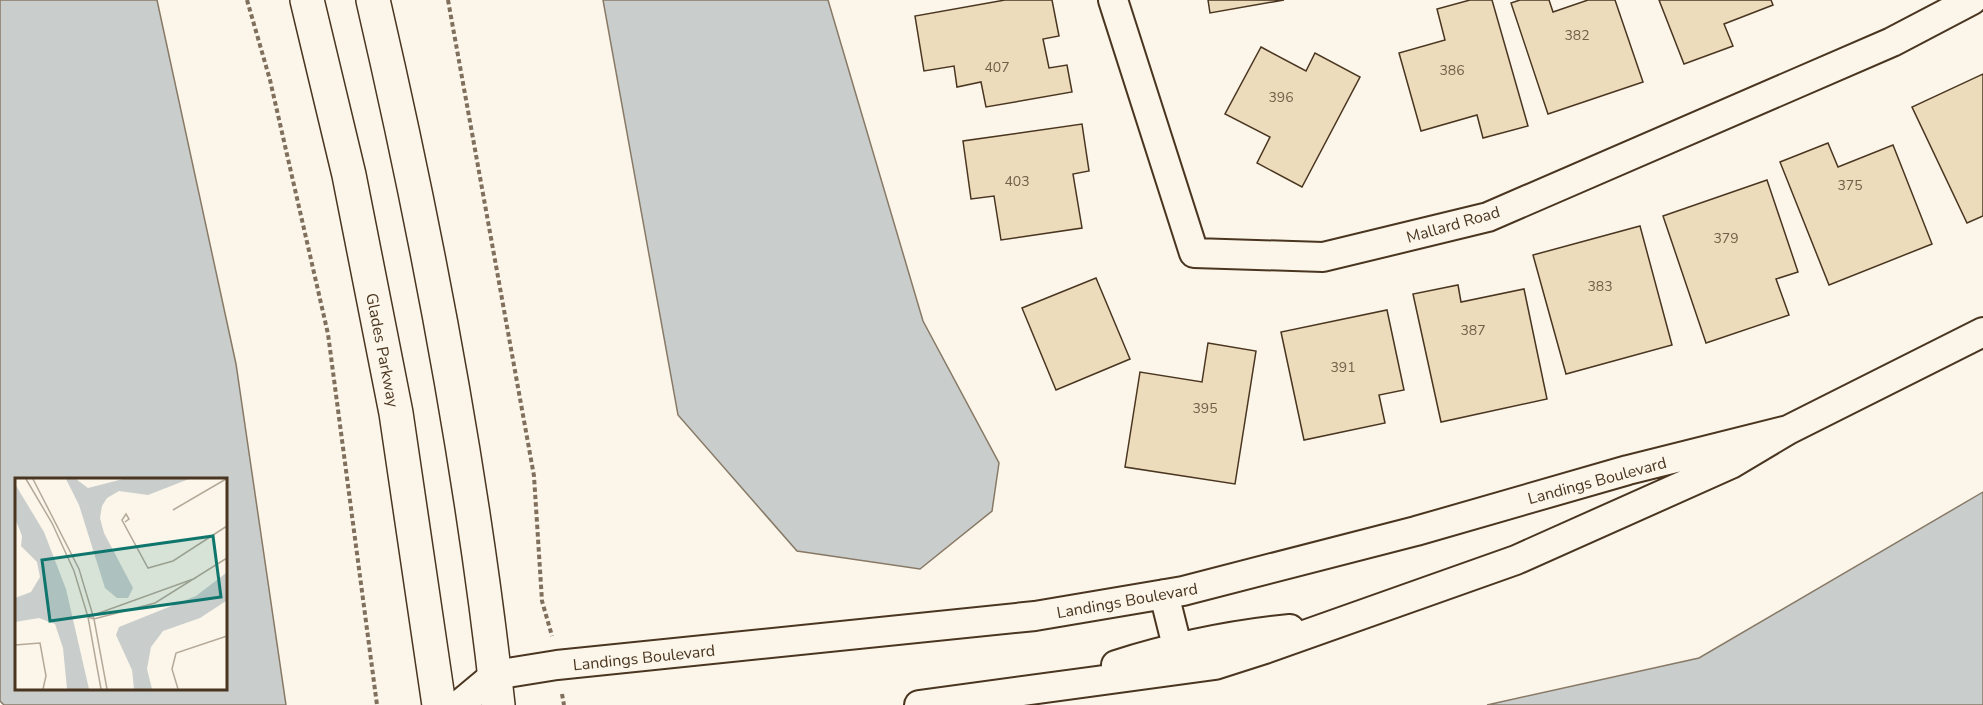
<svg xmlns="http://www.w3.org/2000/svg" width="1983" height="705" viewBox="0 0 1983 705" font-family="'Nunito Sans',sans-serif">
<rect width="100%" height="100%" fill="#fbf6e9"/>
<path fill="#c9cecd" stroke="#887966" stroke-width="1.5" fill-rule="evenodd" d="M 0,0 L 157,0 L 236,364 L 286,705 L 4,705 L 0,701 ZM 16,480 L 225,480 L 225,688 L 16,688 Z
M 603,0 L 828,0 L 923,321 L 999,463 L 992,511 L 920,569 L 797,551 L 678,415 Z
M 1983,492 L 1983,705 L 1487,705 L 1699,658 Z"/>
<path fill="#ecdcbc" stroke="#4a3520" stroke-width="1.5" d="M 1005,0 L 1052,0 L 1059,36 L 1043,39 L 1049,68 L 1067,65 L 1072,92 L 986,107 L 981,82 L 957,87 L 954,66 L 924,71 L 915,16 Z
M 1208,0 L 1284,0 L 1210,13 Z
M 1470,0 L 1492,0 L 1528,126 L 1483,138 L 1477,115 L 1421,131 L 1399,53 L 1445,40 L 1437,9 Z
M 1520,0 L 1549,0 L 1553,12 L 1588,0 L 1615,0 L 1643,82 L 1548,114 L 1511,3 Z
M 1659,0 L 1771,0 L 1773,5 L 1724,24 L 1733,46 L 1684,64 Z
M 1261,47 L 1306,71 L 1315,53 L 1360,77 L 1302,187 L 1257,163 L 1270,137 L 1225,114 Z
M 1983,74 L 1983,216 L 1967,223 L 1912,107 Z
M 1082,124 L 1089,171 L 1073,174 L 1082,228 L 1001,240 L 994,196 L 971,199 L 963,141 Z
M 1828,143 L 1838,167 L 1893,145 L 1932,244 L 1829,285 L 1780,162 Z
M 1767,180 L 1798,272 L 1776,279 L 1789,315 L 1706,343 L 1663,216 Z
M 1640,226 L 1672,345 L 1566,374 L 1533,255 Z
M 1096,278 L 1130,359 L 1056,390 L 1022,308 Z
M 1458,285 L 1461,302 L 1524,289 L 1547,399 L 1441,422 L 1413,294 Z
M 1387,310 L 1404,390 L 1379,395 L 1385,423 L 1304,440 L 1281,332 Z
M 1208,343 L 1256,351 L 1235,484 L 1125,467 L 1140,372 L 1202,382 Z"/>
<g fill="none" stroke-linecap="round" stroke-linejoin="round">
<defs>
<path id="minor" d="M 1113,0 L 1194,253 L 1323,257 L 1488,217 L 1892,42 L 1972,0
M 1164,594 L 1177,646
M 1116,665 C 1173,647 1229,635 1290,629
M 459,705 L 495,675 L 557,665 L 1035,616 L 1183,591 L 1416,531 L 1628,470 L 1788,430
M 919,705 L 1215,665 L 1265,649 L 1516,560 L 1731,464 L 1788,430 L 1983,332"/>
<path id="primary" d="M 307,0 L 349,175 L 396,413 L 439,705
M 373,0 C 427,233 472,467 498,705"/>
</defs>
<use href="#minor" stroke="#4a3520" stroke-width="32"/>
<use href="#primary" stroke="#4a3520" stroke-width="36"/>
<path stroke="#7f6f5c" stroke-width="4" stroke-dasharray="4.5 3" stroke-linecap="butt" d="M 247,0 L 270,80 L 328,334 L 377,705
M 448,0 L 534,476 L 542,601 L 552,636
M 562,694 L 564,705"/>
<use href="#minor" stroke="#fbf6e9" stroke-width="28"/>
<use href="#primary" stroke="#fbf6e9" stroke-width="33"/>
</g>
<g text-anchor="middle" stroke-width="4.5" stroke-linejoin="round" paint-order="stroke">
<g font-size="14" fill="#725f47">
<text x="1577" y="40">382</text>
<text x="997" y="72">407</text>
<text x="1452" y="75">386</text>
<text x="1281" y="102">396</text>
<text x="1017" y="186">403</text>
<text x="1850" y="190">375</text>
<text x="1726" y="243">379</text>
<text x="1600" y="291">383</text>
<text x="1473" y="335">387</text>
<text x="1343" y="372">391</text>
<text x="1205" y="413">395</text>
</g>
<g font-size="16" fill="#4a3520" stroke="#fbf6e9">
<text transform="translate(1453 224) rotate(-16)" y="6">Mallard Road</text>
<text transform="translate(383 350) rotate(79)" y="6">Glades Parkway</text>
<text transform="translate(1597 480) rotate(-15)" y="6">Landings Boulevard</text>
<text transform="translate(1127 600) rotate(-10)" y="6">Landings Boulevard</text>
<text transform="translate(644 657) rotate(-6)" y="6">Landings Boulevard</text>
</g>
</g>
<g transform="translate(15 478)">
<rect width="212" height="212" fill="#fbf6e9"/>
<path d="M 51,1 L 61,1 L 73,10 L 108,1 L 174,1 L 133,17 L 104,13 L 92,20 L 87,28 L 85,40 L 89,55 L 118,110 L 113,120 L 102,120 L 90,110 L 64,27 ZM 0,6 L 29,54 L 51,111 L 74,211 L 52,211 L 48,170 L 40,146 L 24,140 L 0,144 L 0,120 L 16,114 L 25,99 L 22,84 L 6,68 L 7,58 L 0,40 ZM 211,95 L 211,123 L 185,140 L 148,153 L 136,169 L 132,191 L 137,211 L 119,211 L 117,192 L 101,157 L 104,149 L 181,118 Z" fill="#c9cecd"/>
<path fill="none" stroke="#b4a999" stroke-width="1.5" d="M 11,1 L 37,45 L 59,93 L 73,139 L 86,211M 18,1 L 64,91 L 79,141 L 92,211M 158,32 L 211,1M 110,44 L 114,41 L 111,36 L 107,42 L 133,90 L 158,83 L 212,48M 73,139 L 79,141 L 140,125 L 212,80M 73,139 L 181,100M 0,167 L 25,165 L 31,198 L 28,211M 163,211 L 157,191 L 161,175 L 212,158"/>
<path fill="#0f766e" fill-opacity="0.15" stroke="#0f766e" stroke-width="3" d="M 198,58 L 206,119 L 35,143 L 27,82 Z"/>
<rect width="212" height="212" fill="none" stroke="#4a3520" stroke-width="3"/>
</g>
</svg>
